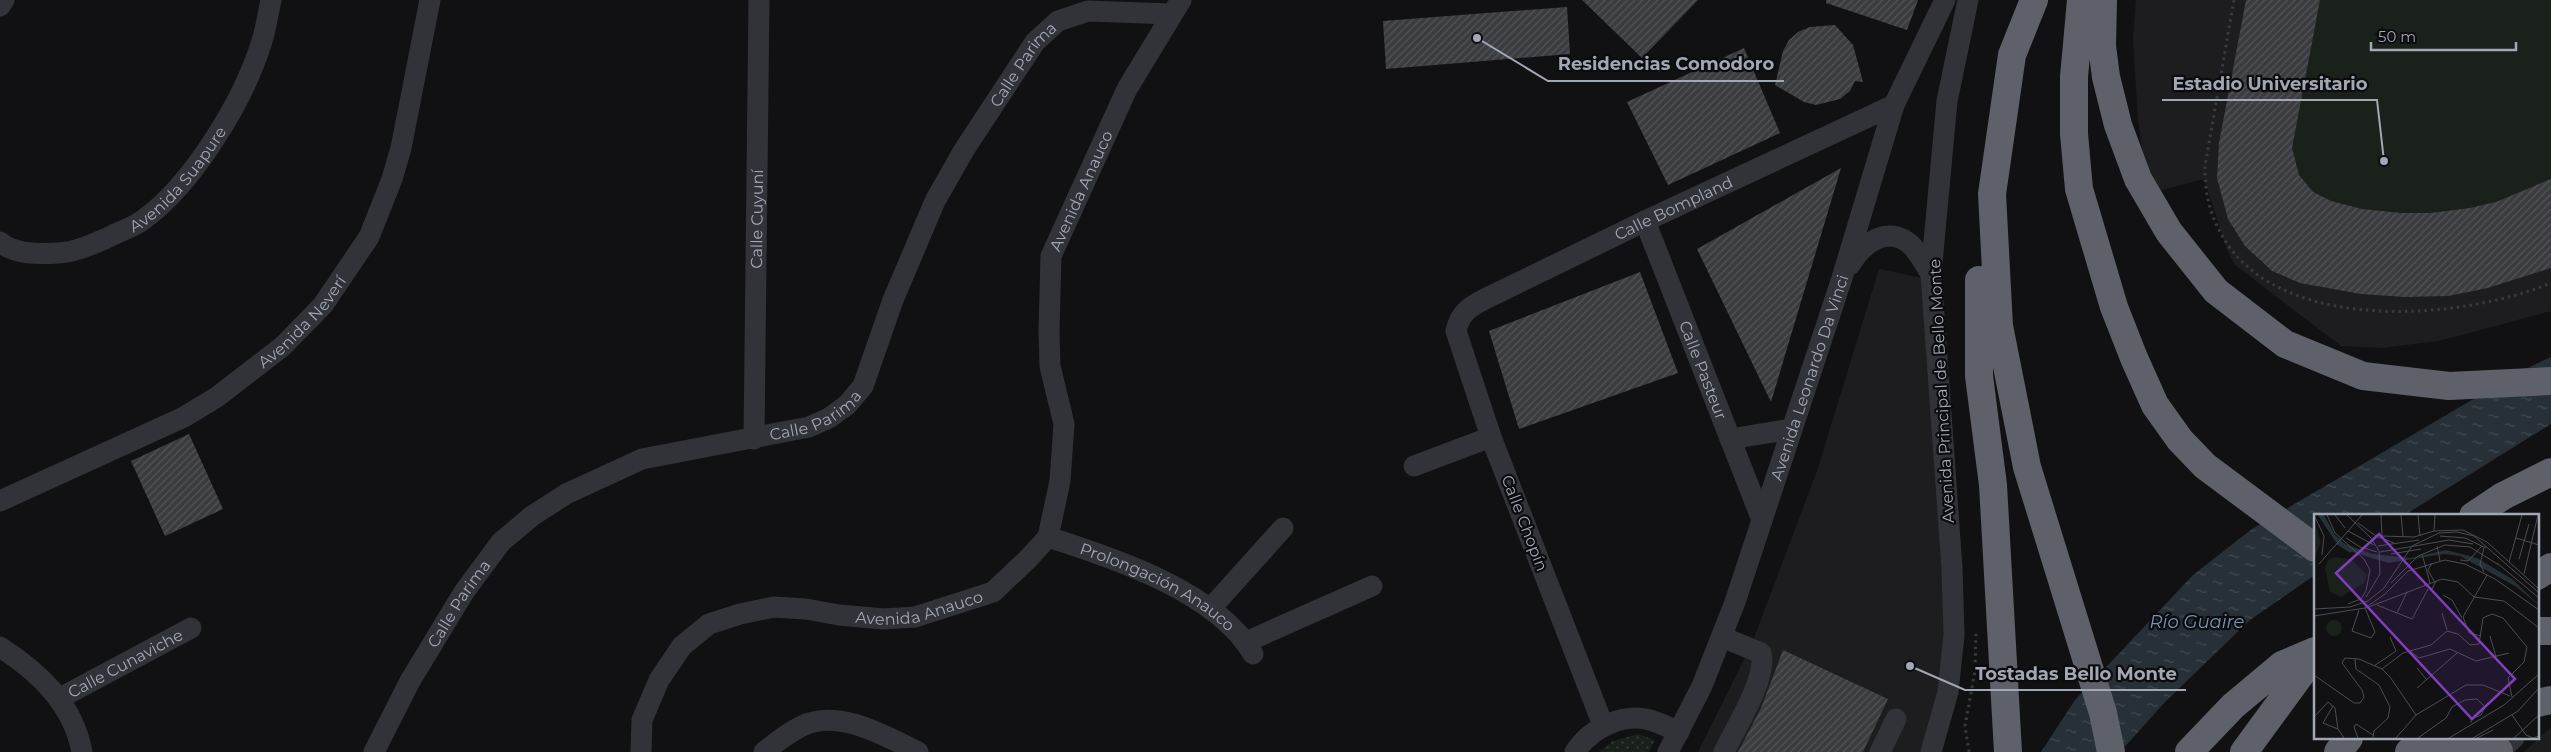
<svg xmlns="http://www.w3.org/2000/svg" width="2551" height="752" viewBox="0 0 2551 752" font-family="Montserrat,sans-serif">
<defs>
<pattern id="park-dots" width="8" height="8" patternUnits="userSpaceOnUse" patternTransform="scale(1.25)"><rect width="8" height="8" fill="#19211a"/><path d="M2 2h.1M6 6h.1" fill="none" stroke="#373e39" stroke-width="1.8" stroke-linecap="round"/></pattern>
<pattern id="water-ripples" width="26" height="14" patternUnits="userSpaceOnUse" patternTransform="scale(1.25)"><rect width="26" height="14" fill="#273037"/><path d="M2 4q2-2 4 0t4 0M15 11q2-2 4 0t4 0" fill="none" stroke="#434b52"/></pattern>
<pattern id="building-hatch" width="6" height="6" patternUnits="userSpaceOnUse" patternTransform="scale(1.25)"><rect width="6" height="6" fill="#3b3c40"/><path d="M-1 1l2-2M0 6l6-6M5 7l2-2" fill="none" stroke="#545559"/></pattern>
</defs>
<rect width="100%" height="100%" fill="#111113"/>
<path fill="#1d1d20" d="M 2136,0 L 2551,0 L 2551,311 L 2439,341 L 2380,348 L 2341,346 L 2235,265 L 2227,250 L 2204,179 L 2148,194 L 2138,120 L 2133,38 Z
M 1879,269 L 1933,280 L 1954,640 L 1932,752 L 1698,752 L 1752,643 L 1817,471 Z
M 2551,727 L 2551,752 L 2524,752 Z"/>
<path fill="#19211a" d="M 2246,0 L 2551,0 L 2551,268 L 2488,288 L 2405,297 L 2361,294 L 2300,283 L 2272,271 L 2245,246 L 2228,219 L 2217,178 L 2219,143 Z"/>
<path fill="url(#park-dots)" d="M 1638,734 L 1655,740 L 1649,752 L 1599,752 L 1613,741 Z"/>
<path fill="url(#water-ripples)" d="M 2551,357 L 2551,424 L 2403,516 L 2315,516 L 2315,575 L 2250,620 L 2165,702 L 2120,752 L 2041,752 L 2075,700 L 2193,575 L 2252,529 L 2523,370 Z"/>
<path fill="url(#building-hatch)" d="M 1582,0 L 1698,0 L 1642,58 Z
M 1826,0 L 1918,0 L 1907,30 L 1826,3 Z
M 2246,0 L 2320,0 L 2292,148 L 2299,175 L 2313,192 L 2331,201 L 2362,209 L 2401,213 L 2431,213 L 2470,208 L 2496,202 L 2551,179 L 2551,268 L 2488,288 L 2448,296 L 2405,297 L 2361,294 L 2300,283 L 2272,271 L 2245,246 L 2228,219 L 2217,178 L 2219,143 Z
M 1567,7 L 1570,54 L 1386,69 L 1383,21 Z
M 1835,25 L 1853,45 L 1863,82 L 1855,81 L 1850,91 L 1840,99 L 1816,105 L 1804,102 L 1775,85 L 1783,51 L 1789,40 L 1798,32 L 1810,27 Z
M 1744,48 L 1780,133 L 1668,185 L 1627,102 Z
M 1841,168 L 1771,402 L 1697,249 Z
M 1640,272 L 1678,373 L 1519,429 L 1489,331 Z
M 189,434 L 223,509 L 165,536 L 131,461 Z
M 1783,650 L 1888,699 L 1863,752 L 1738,752 L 1761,708 Z"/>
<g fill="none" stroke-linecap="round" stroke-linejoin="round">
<path stroke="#383a3f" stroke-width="3" stroke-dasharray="2.5 4" stroke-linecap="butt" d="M 2234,0 L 2205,166 C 2204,193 2211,219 2226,242 C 2286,334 2462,320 2551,283
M 1969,752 L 1965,726 L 1975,671 L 1976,632"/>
<g stroke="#323338" stroke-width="21">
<path d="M 0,6 L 4,0"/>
<path id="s1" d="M 1645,221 L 1762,520"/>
<path id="s2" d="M 0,242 C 14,255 41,254 59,253 C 76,252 93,244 109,237 C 120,231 134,227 143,220 C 193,184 244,100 262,41 C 266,28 268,14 271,0"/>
<path d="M 1850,265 C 1863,243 1888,224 1911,245 C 1919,253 1925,265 1931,274"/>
<path id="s3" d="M 754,439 L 759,0"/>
<path d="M 1730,439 L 1791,429"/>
<path d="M 1414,466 L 1491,437"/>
<path id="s4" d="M 0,501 L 184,417 L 217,397 L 283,346 L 323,305 L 369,237 L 392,179 L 401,148 L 430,0"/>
<path id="s5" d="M 1048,537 C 1114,558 1217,592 1253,654"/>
<path d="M 1211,608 L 1283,528"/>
<path d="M 1722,637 L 1761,653 C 1768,677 1735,729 1724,752"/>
<path d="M 1246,642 L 1372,586"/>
<path d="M 0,647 C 39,672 73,704 82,752"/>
<path id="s6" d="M 60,698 L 191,628"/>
<path id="s7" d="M 1603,725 L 1491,437 L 1456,331 C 1460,313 1469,307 1485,299 L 1645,221 L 1894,105"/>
<path id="s8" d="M 374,752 L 410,681 L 464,592 L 501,542 L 532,516 L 566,494 L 642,459 L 809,427 L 829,418 L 847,405 L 863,386 L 893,300 L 935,201 L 964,150 L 1035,42 L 1058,21 L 1088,11 L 1171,14"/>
<path id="s9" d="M 641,752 L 642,720 L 659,680 L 682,646 L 709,624 L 740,614 L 774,607 L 806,609 L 839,615 L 884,619 L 915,617 L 993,592 L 1028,559 L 1048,537 L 1060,481 L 1064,424 L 1050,366 L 1049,331 L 1051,256 L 1127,89 L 1181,0"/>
<path d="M 764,752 C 775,743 788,733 802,726 C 838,708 885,736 918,752"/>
<path d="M 1575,752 C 1591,728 1624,711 1653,721 C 1662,724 1670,728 1679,732"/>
<path id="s10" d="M 1668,752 L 1702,686 L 1735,602 L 1842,278 L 1894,105 L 1945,0"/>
<path d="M 1880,752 L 1896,719"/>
<path d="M 1931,752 L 1948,692 L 1954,635 L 1952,568 L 1931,274 L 1947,101 L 1968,0"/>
<path d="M 2498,752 L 2514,738"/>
</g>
<path stroke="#5e6169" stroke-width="28" d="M 2034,0 L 2012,55 L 1992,194 L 1999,326 L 2027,467 L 2103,713 L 2111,752
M 2081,0 L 2074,77 L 2074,134 L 2079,189 L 2114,307 L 2134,358 L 2155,405 L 2180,440 L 2205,466 L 2315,548
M 2103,0 L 2102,46 L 2106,77 L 2118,125 L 2138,179 L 2169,232 L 2216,291 L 2285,344 L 2363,376 L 2449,386 L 2551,381
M 1979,280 L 1979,376 L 1993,485 L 2008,752
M 2473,516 L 2503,496 L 2551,472
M 2537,576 L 2551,567
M 2537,631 L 2551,631
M 2537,703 L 2551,700
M 2189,752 L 2233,706 L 2282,665 L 2315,651
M 2244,752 L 2315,655
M 2338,752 L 2349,738
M 2409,752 C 2443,738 2465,742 2499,751"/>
</g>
<g text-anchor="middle" stroke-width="4.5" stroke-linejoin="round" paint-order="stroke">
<g font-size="16" fill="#a2a7b4" stroke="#0c0c0e">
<text dy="6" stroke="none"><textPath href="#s8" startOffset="1011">Calle Parima</textPath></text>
<text dy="6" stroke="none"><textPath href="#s2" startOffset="206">Avenida Suapure</textPath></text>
<text dy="6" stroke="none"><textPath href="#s9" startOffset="876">Avenida Anauco</textPath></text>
<text dy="6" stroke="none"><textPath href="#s7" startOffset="675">Calle Bompland</textPath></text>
<text dy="6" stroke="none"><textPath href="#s3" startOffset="220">Calle Cuyuní</textPath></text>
<text dy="6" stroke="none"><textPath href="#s4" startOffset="355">Avenida Neverí</textPath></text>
<text dy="6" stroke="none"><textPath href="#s1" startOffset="160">Calle Pasteur</textPath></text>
<text dy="6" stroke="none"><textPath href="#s10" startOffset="401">Avenida Leonardo Da Vinci</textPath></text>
<text transform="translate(1941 391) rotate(-93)" y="6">Avenida Principal de Bello Monte</text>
<text dy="6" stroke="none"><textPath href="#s8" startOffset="591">Calle Parima</textPath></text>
<text transform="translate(1525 523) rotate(69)" y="6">Calle Chopín</text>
<text dy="6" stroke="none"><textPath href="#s5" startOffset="121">Prolongación Anauco</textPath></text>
<text dy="6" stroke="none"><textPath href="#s8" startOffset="171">Calle Parima</textPath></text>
<text dy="6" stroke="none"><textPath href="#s9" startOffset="366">Avenida Anauco</textPath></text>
<text dy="6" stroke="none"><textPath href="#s6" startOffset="74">Calle Cunaviche</textPath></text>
</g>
<g font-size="18" font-style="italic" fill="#7795b1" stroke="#0c0c0e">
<text x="2197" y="628">Río Guaire</text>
</g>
</g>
<g transform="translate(2314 514)">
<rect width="225" height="225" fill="#111113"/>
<path d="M 0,7 L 7,28 L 0,45 ZM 20,43 L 37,45 L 53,61 L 50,69 L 27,83 L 16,78 L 11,54 L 14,46 ZM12 114a8 8 0 1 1 16 0a8 8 0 1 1-16 0Z" fill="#19211a"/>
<path d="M 4,1 L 10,1 L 21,21 L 31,30 L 59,40 L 96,44 L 132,36 L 163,44 L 198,65 L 225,91 L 201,72 L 146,42 L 130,40 L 74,49 L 35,37 L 21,27 Z" fill="#273037"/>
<path fill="none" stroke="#273037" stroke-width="2.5" d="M 23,29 L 37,38"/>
<path fill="none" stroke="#4b4d53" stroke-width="1" d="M 0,1 L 10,22 L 8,41M 13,1 L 21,19 L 50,45 L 56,56 L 52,77 L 47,85 L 34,90M 21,1 L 31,14M 33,1 L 57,24 L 65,37 L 66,60 L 52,83M 67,1 L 68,23M 87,1 L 89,22M 104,1 L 106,22M 44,9 L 62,22M 34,17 L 60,31M 120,17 L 121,1M 62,22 L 80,29M 67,22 L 100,23 L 120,17 L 149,16 L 173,28 L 225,75M 126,22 L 151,24 L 172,34M 32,24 L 46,33 L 63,38M 202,24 L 225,31M 64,32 L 105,26M 123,32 L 126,47M 66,38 L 135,26 L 159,30M 77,40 L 107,35M 108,40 L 116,69M 205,45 L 215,10M 146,46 L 154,47 L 168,32M 195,48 L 208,1M 118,49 L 114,56 L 120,67M 183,49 L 225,84M 5,50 L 48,1M 198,55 L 225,79M 170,58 L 166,50 L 170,34M 210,60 L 224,1M 77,69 L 104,42 L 131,31 L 156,33 L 185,51M 110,70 L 118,75 L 122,67M 129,81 L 138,86 L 148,104M 160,83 L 190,87 L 225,114M 63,91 L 98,105 L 114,75M 52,94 L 128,65 L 144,68 L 160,83M 0,95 L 36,93 L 54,87 L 70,74 L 98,32 L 125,19 L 143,18 L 160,22 L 200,57M 45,96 L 38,117 L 57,124 L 61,118 L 51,94M 83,99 L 93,78M 128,99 L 133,116M 0,102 L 51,94 L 71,80 L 94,57 L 131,46 L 151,50 L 181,65 L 225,96M 167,122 L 155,119 L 149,103 L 173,61M 176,122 L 182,143M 96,137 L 105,144 L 136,135 L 162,147 L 195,139M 41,145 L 42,155 L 65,171 L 76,193 L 74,204 L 60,217 L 59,224M 60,152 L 82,137 L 76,123M 103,154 L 113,166M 68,155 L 89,139 L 117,131 L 133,117 L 144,120 L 156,131 L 165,130 L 169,104 L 178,100 L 189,104 L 213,133 L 210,148 L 194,164 L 198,183M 0,161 L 40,189 L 46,189 L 50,183 L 48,176 L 28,149 L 31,144 L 45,145 L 68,155 L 76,163 L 102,201M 103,174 L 143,139M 19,192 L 9,209 L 24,215M 198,201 L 212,221 L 219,224 L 225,222M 0,203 L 14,188 L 21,194 L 24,215 L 30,224M 44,224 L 40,213 L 42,210 L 59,221M 82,224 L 102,201 L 152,171 L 169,171 L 196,182M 104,224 L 132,204 L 138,193 L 151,186 L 163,185 L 171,193 L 167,201 L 157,205 L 157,209M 135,224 L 190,191 L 225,160M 159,224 L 204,197 L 225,174M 163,224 L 179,216M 200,224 L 225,201"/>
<path fill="#813ebd" fill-opacity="0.15" stroke="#813ebd" stroke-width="2.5" d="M 65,20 L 201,165 L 158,205 L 22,59 Z"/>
<rect width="225" height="225" fill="none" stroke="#a2a7b4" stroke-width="2.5"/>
</g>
<path fill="none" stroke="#a2a7b4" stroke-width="2" d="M1477 38L1548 81H1784M2384 161L2377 100H2162M1910 666L1965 690H2186"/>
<g fill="#a2a7b4" stroke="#0c0c0e" stroke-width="2">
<circle cx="1477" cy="38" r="5"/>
<circle cx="2384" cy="161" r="5"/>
<circle cx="1910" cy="666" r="5"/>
</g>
<g font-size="18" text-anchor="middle" font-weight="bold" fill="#a2a7b4" stroke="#0c0c0e" stroke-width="4.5" stroke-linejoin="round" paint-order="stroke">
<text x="1666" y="70">Residencias Comodoro</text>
<text x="2270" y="90">Estadio Universitario</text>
<text x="2076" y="680">Tostadas Bello Monte</text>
</g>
<path d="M2371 42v8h145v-8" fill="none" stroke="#a2a7b4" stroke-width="2.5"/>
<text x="2378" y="42" font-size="15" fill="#a2a7b4" stroke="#0c0c0e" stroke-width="4" paint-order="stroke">50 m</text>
</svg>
